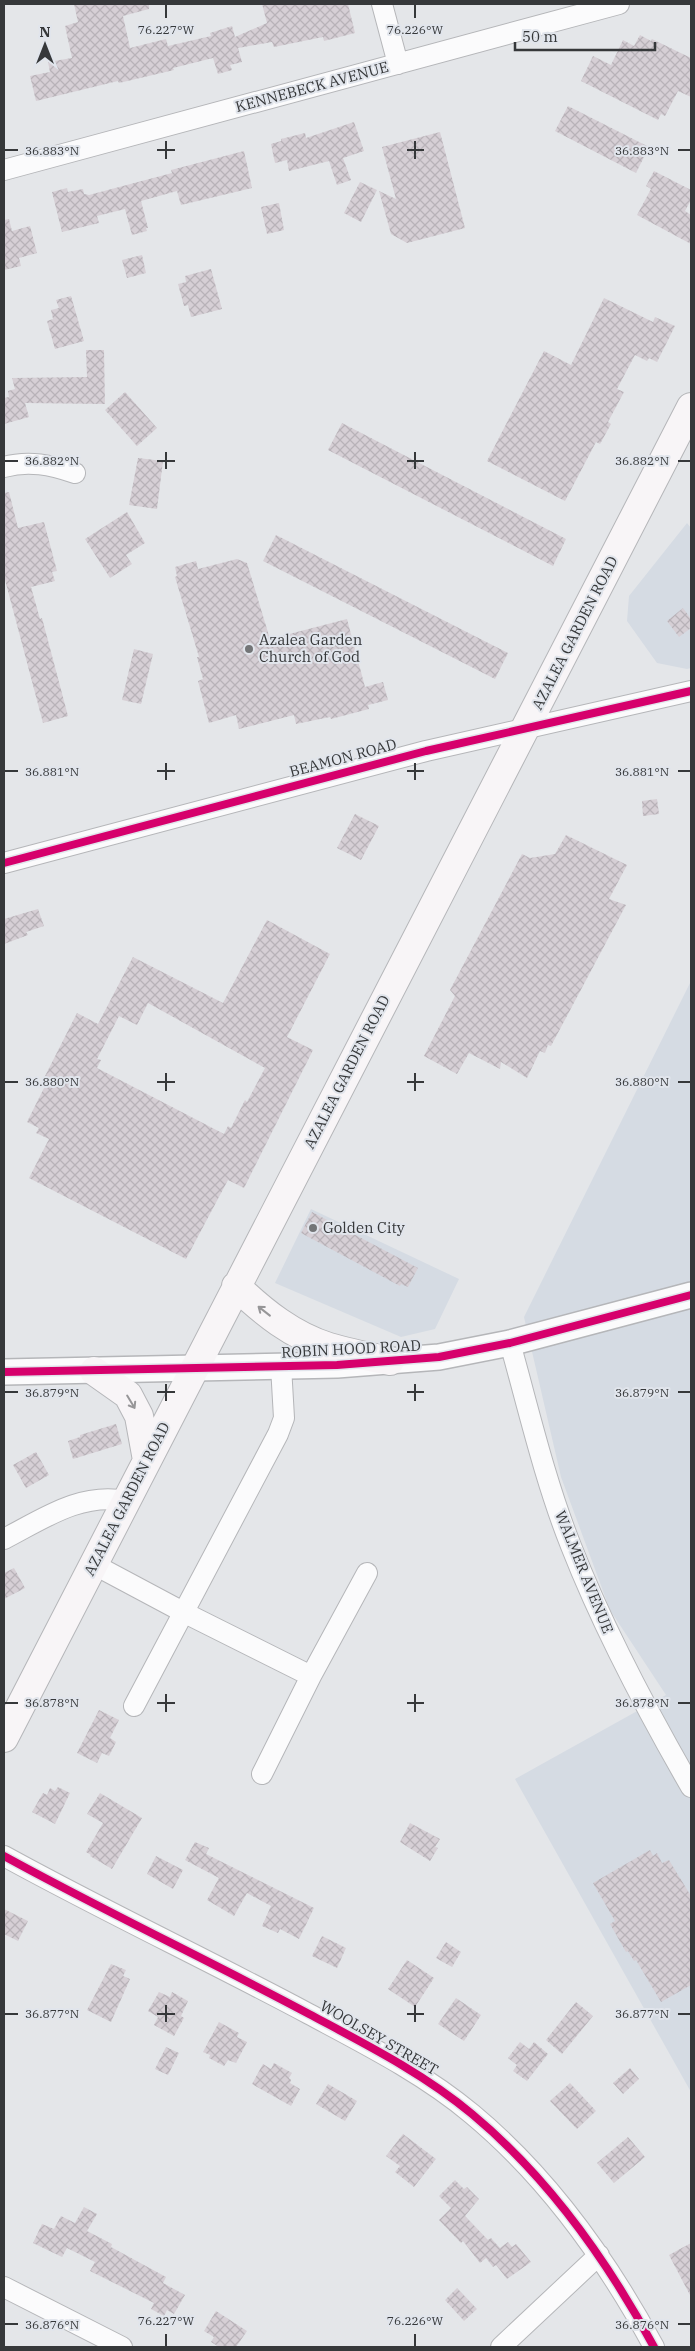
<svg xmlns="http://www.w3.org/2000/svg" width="695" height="2351" viewBox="0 0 695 2351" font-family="'IBM Plex Serif',serif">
<defs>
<pattern id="building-cross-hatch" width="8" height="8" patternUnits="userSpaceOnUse" patternTransform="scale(1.25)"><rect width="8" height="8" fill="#d6cfd5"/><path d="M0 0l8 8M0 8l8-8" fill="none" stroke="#b8b2b8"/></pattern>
</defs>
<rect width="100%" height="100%" fill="#e4e6e9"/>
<path fill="#d5dbe3" d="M 687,523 L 691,528 L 691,668 L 687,669 L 657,663 L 627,621 L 629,596 Z
M 691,981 L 691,2092 L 515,1779 L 666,1695 L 610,1610 L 561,1477 L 524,1317 Z
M 311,1209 L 459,1279 L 435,1329 L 401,1337 L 275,1283 Z"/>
<path fill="url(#building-cross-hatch)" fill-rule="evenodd" d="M 74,4 L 149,4 L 149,9 L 123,16 L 130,48 L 166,39 L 168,46 L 211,36 L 210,33 L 232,26 L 235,37 L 267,23 L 262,4 L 348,4 L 355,33 L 324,41 L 323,37 L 274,47 L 272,42 L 238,48 L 242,62 L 230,65 L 232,70 L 218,74 L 213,58 L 173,68 L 174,70 L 119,83 L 118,81 L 36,101 L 30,76 L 50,72 L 48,62 L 72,58 L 65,26 L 78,22 Z
M 640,35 L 651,41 L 652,39 L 691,58 L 691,97 L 678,91 L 665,116 L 661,114 L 658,120 L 581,81 L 593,56 L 611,65 L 623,40 L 634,46 Z
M 568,106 L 649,147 L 636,173 L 555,131 Z
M 354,122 L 364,151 L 343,158 L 351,180 L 337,185 L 329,161 L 289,171 L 287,160 L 275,163 L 271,144 L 281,141 L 281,139 L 305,133 L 306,138 Z
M 440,132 L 465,228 L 407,243 L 391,234 L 379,191 L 396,199 L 382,147 Z
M 244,151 L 252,188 L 181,205 L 177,191 L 141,201 L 148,228 L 146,228 L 147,231 L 132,235 L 125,209 L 97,216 L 99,223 L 62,232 L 52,192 L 67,188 L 68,192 L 83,189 L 84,194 L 89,195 L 172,173 L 171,170 Z
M 654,171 L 691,190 L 691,200 L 685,211 L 691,215 L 691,244 L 637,215 L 651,189 L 646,186 Z
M 360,182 L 377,190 L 361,222 L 344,213 Z
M 279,203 L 284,230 L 267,234 L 261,207 Z
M 9,219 L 12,231 L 30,226 L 37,253 L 19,258 L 21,266 L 4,270 L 4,220 Z
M 142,255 L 146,273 L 127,278 L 122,260 Z
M 211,269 L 222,309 L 191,317 L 188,305 L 184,306 L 178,284 L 186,282 L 185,276 Z
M 71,296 L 84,341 L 55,349 L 47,321 L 53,319 L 51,310 L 59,308 L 56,300 Z
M 604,298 L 653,322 L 655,317 L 675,326 L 657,362 L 649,358 L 647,361 L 635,355 L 617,389 L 624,392 L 608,422 L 611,424 L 600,444 L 596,442 L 565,501 L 487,461 L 544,351 L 571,365 Z
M 86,350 L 104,350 L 105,404 L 25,403 L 29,417 L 4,424 L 4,398 L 9,397 L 8,391 L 15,389 L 12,378 L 87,377 Z
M 125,392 L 157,428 L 137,446 L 105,410 Z
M 342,423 L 566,539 L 553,566 L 328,450 Z
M 138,458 L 163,461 L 157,509 L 129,505 Z
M 9,492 L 18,528 L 44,522 L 57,571 L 52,572 L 55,581 L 31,587 L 40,619 L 42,618 L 68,716 L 43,723 L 4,576 L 4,493 Z
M 127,512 L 145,543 L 126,555 L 132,564 L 110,578 L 85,539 Z
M 276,535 L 508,653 L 495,679 L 263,561 Z
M 237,559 L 247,563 L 270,639 L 347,619 L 365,687 L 383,682 L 388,700 L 368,705 L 369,709 L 331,719 L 330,717 L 296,724 L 294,715 L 239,729 L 236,715 L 209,723 L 198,681 L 203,679 L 197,657 L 199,657 L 175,577 L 177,576 L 175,567 L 196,561 L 198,569 Z
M 683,608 L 691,619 L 691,628 L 679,637 L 667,621 Z
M 134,649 L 153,654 L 141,704 L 122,700 Z
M 657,799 L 659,814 L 643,816 L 642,801 Z
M 355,814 L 379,826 L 361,860 L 337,848 Z
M 566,835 L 627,865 L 609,899 L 626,905 L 551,1046 L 548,1045 L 545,1053 L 540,1051 L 527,1078 L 501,1062 L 500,1069 L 469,1053 L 457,1074 L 424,1056 L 455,996 L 450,990 L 522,854 L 530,858 L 555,854 Z
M 38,909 L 44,926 L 26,932 L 28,935 L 4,944 L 4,919 Z
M 267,920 L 330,954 L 287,1037 L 313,1050 L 244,1188 L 228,1180 L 186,1259 L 29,1178 L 49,1139 L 36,1133 L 39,1128 L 27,1122 L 46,1084 L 42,1082 L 77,1013 L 98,1024 L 133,957 L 223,1003 ZM 148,1003 L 265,1068 L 247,1102 L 245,1100 L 231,1128 L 228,1126 L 224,1134 L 97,1068 L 101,1060 L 97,1059 L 119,1016 L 137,1025 Z
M 312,1212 L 418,1268 L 408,1287 L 401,1284 L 400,1286 L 301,1233 Z
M 116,1424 L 122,1444 L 73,1459 L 68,1441 L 80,1437 L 80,1435 Z
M 36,1452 L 49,1475 L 26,1488 L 13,1465 Z
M 14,1568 L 25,1588 L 4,1599 L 4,1573 Z
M 99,1710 L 119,1720 L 110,1738 L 116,1742 L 109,1756 L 102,1753 L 97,1763 L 77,1753 Z
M 58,1787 L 70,1793 L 55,1824 L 32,1812 L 43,1793 L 47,1795 L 50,1788 L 55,1791 Z
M 100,1793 L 142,1818 L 112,1869 L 90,1856 L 91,1855 L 86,1852 L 103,1823 L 87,1814 Z
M 410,1823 L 440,1839 L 435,1847 L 438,1848 L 430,1861 L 400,1842 Z
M 195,1842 L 209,1848 L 206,1854 L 314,1908 L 299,1939 L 280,1929 L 278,1933 L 262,1926 L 271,1906 L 247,1893 L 234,1916 L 207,1900 L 219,1878 L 185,1860 Z
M 650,1850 L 653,1856 L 657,1853 L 662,1863 L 669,1860 L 691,1896 L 691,1985 L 661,2002 L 636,1960 L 634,1961 L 628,1951 L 626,1952 L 610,1924 L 615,1921 L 593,1883 Z
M 156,1856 L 183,1870 L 173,1889 L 147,1874 Z
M 4,1909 L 28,1921 L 18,1941 L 4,1934 Z
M 322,1936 L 346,1948 L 337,1968 L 312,1956 Z
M 446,1942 L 461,1952 L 452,1967 L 436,1958 Z
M 407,1960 L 434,1978 L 415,2007 L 388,1989 Z
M 111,1964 L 126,1970 L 123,1976 L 130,1979 L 111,2022 L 87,2010 Z
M 159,1992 L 170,1997 L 172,1992 L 188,2001 L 181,2016 L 184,2018 L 174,2036 L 154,2025 L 158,2017 L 148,2011 Z
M 456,1998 L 481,2015 L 464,2041 L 438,2024 Z
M 576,2002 L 593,2016 L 562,2054 L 546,2040 Z
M 219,2022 L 239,2033 L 237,2037 L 247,2042 L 236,2063 L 228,2060 L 224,2066 L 209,2058 L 210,2055 L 203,2052 Z
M 520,2042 L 529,2049 L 534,2042 L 548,2054 L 527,2081 L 513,2071 L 517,2065 L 508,2058 Z
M 166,2047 L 179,2053 L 168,2075 L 155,2069 Z
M 274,2063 L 292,2073 L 289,2078 L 291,2080 L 290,2083 L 300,2089 L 291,2106 L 252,2084 L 263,2064 L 271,2069 Z
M 630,2068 L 639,2079 L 623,2094 L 613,2083 Z
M 570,2083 L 596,2111 L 577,2129 L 550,2101 Z
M 328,2084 L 357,2101 L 345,2121 L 316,2104 Z
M 403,2134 L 436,2159 L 414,2187 L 395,2172 L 400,2166 L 386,2156 Z
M 628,2137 L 645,2157 L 614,2183 L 597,2163 Z
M 455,2180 L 464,2189 L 467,2187 L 479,2199 L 465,2216 L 488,2240 L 491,2238 L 500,2248 L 508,2242 L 512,2247 L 516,2244 L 531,2262 L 507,2279 L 496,2265 L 493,2267 L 486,2258 L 480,2263 L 463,2241 L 461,2243 L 439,2220 L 451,2208 L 439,2196 Z
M 84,2207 L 97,2214 L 87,2231 L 112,2244 L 111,2247 L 166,2277 L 163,2283 L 185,2295 L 174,2314 L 167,2310 L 164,2316 L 151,2309 L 154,2303 L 90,2271 L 95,2262 L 67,2248 L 62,2257 L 33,2243 L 42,2224 L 54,2229 L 61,2216 L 75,2223 Z
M 691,2243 L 691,2297 L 669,2255 Z
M 457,2288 L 477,2309 L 464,2321 L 445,2300 Z
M 216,2311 L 247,2331 L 236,2347 L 219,2347 L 211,2342 L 214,2337 L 204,2331 Z"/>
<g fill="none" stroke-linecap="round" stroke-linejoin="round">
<defs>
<path id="minor" d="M 382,4 L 398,64
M 4,170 L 619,4
M 4,467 C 29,460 51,465 75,473
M 4,863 L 426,751 L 691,691
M 510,1343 C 529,1411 545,1481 571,1546 C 604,1630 646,1709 691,1787
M 4,1539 C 43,1519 80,1492 126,1501
M 93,1564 L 183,1612 L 311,1676 L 262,1774
M 311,1676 L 367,1573
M 134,1706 L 278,1434 L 284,1418 L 281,1366
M 4,1856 C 104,1911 208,1960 309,2014 C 365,2044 423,2073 472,2114 C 549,2178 607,2260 654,2347
M 4,2287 L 122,2347
M 501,2347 L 599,2255"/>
<path id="tertiary" d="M 4,1372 L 337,1365 L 439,1357 L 510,1343 L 691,1295"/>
<path id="secondary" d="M 236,1286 C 263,1312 293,1336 329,1347 C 349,1353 370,1357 390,1361
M 94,1371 L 128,1395 L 139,1416 L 147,1460
M 4,1738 L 691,407"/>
</defs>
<use href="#minor" stroke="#b5b6b9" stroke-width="22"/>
<use href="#tertiary" stroke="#b5b6b9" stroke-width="28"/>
<use href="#secondary" stroke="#b5b6b9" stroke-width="30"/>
<use href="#minor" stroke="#fbfbfc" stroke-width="20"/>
<use href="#tertiary" stroke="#fbfbfc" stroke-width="25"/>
<use href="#secondary" stroke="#f8f5f7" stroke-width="28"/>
<defs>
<path id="cycleway" d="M 4,863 L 426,751 L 691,691
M 4,1372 L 337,1365 L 439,1357 L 510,1343 L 691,1295
M 4,1856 C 104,1911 208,1960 309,2014 C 365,2044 423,2073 472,2114 C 549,2178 607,2260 654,2347"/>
</defs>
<use href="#cycleway" stroke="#e1e5ec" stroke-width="11"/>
<use href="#cycleway" stroke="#d6006c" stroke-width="8"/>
</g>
<defs><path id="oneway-shaft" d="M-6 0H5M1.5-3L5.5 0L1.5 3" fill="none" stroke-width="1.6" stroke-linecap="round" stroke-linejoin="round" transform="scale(1.25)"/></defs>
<g stroke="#979698">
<use href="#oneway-shaft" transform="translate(264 1311) rotate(-142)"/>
<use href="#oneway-shaft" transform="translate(131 1402) rotate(59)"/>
</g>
<path fill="none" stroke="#36383a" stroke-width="2" d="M 166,5 L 166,18M 415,5 L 415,18M 166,141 L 166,159M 415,141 L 415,159M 5,150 L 18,150M 157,150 L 175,150M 407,150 L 424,150M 678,150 L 690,150M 166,452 L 166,469M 415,452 L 415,469M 5,461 L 18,461M 157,461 L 175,461M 407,461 L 424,461M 678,461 L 690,461M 166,763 L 166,780M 415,763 L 415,780M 5,771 L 18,771M 157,771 L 175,771M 407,771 L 424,771M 678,771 L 690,771M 166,1073 L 166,1091M 415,1073 L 415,1091M 5,1082 L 18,1082M 157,1082 L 175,1082M 407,1082 L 424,1082M 678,1082 L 690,1082M 166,1384 L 166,1401M 415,1384 L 415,1401M 5,1392 L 18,1392M 157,1392 L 175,1392M 407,1392 L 424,1392M 678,1392 L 690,1392M 166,1694 L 166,1712M 415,1694 L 415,1712M 5,1703 L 18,1703M 157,1703 L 175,1703M 407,1703 L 424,1703M 678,1703 L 690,1703M 166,2005 L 166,2022M 415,2005 L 415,2022M 5,2014 L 18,2014M 157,2014 L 175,2014M 407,2014 L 424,2014M 678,2014 L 690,2014M 5,2324 L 18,2324M 678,2324 L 690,2324M 166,2334 L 166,2346M 415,2334 L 415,2346"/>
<g fill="#737577" stroke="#e1e5ec" stroke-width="2">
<circle cx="249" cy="649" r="5"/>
<circle cx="313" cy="1228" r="5"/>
</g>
<g text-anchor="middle" stroke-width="4" stroke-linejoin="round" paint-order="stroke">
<g font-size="15" fill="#36383a" stroke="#e1e5ec">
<text transform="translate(312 87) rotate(-15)" y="5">KENNEBECK AVENUE</text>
<text transform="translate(575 633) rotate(-63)" y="5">AZALEA GARDEN ROAD</text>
<text transform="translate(343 758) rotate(-15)" y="5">BEAMON ROAD</text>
<text transform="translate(347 1072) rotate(-63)" y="5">AZALEA GARDEN ROAD</text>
<text transform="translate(351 1349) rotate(-3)" y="5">ROBIN HOOD ROAD</text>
<text transform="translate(127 1499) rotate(-63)" y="5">AZALEA GARDEN ROAD</text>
<text transform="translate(584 1572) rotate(68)" y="5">WALMER AVENUE</text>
<text transform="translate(379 2038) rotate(30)" y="5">WOOLSEY STREET</text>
</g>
<g font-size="15" fill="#36383a" stroke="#e1e5ec" text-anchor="start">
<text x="259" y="645">Azalea Garden<tspan x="259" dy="17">Church of God</tspan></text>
<text x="323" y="1233">Golden City</text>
</g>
</g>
<g font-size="12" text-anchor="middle" fill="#36383a" stroke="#e1e5ec" stroke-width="4" stroke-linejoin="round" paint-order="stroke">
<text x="166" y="34">76.227°W</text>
<text x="415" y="34">76.226°W</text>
<text x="52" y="155">36.883°N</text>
<text x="642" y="155">36.883°N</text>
<text x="52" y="465">36.882°N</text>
<text x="642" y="465">36.882°N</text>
<text x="52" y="776">36.881°N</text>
<text x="642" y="776">36.881°N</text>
<text x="52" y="1086">36.880°N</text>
<text x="642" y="1086">36.880°N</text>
<text x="52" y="1397">36.879°N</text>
<text x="642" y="1397">36.879°N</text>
<text x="52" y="1707">36.878°N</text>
<text x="642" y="1707">36.878°N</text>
<text x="52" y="2018">36.877°N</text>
<text x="642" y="2018">36.877°N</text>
<text x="166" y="2325">76.227°W</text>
<text x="415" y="2325">76.226°W</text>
<text x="52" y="2329">36.876°N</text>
<text x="642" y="2329">36.876°N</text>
</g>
<rect width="695" height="2351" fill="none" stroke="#36383a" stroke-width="10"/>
<g transform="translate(45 45)" stroke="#e1e5ec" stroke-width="4" paint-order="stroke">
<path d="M0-4L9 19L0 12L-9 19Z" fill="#36383a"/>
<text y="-8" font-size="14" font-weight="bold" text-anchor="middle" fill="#36383a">N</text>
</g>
<path d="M515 42v8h140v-8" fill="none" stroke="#36383a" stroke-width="2.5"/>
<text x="522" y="42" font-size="15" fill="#36383a" stroke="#e1e5ec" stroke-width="4" paint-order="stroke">50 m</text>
</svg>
